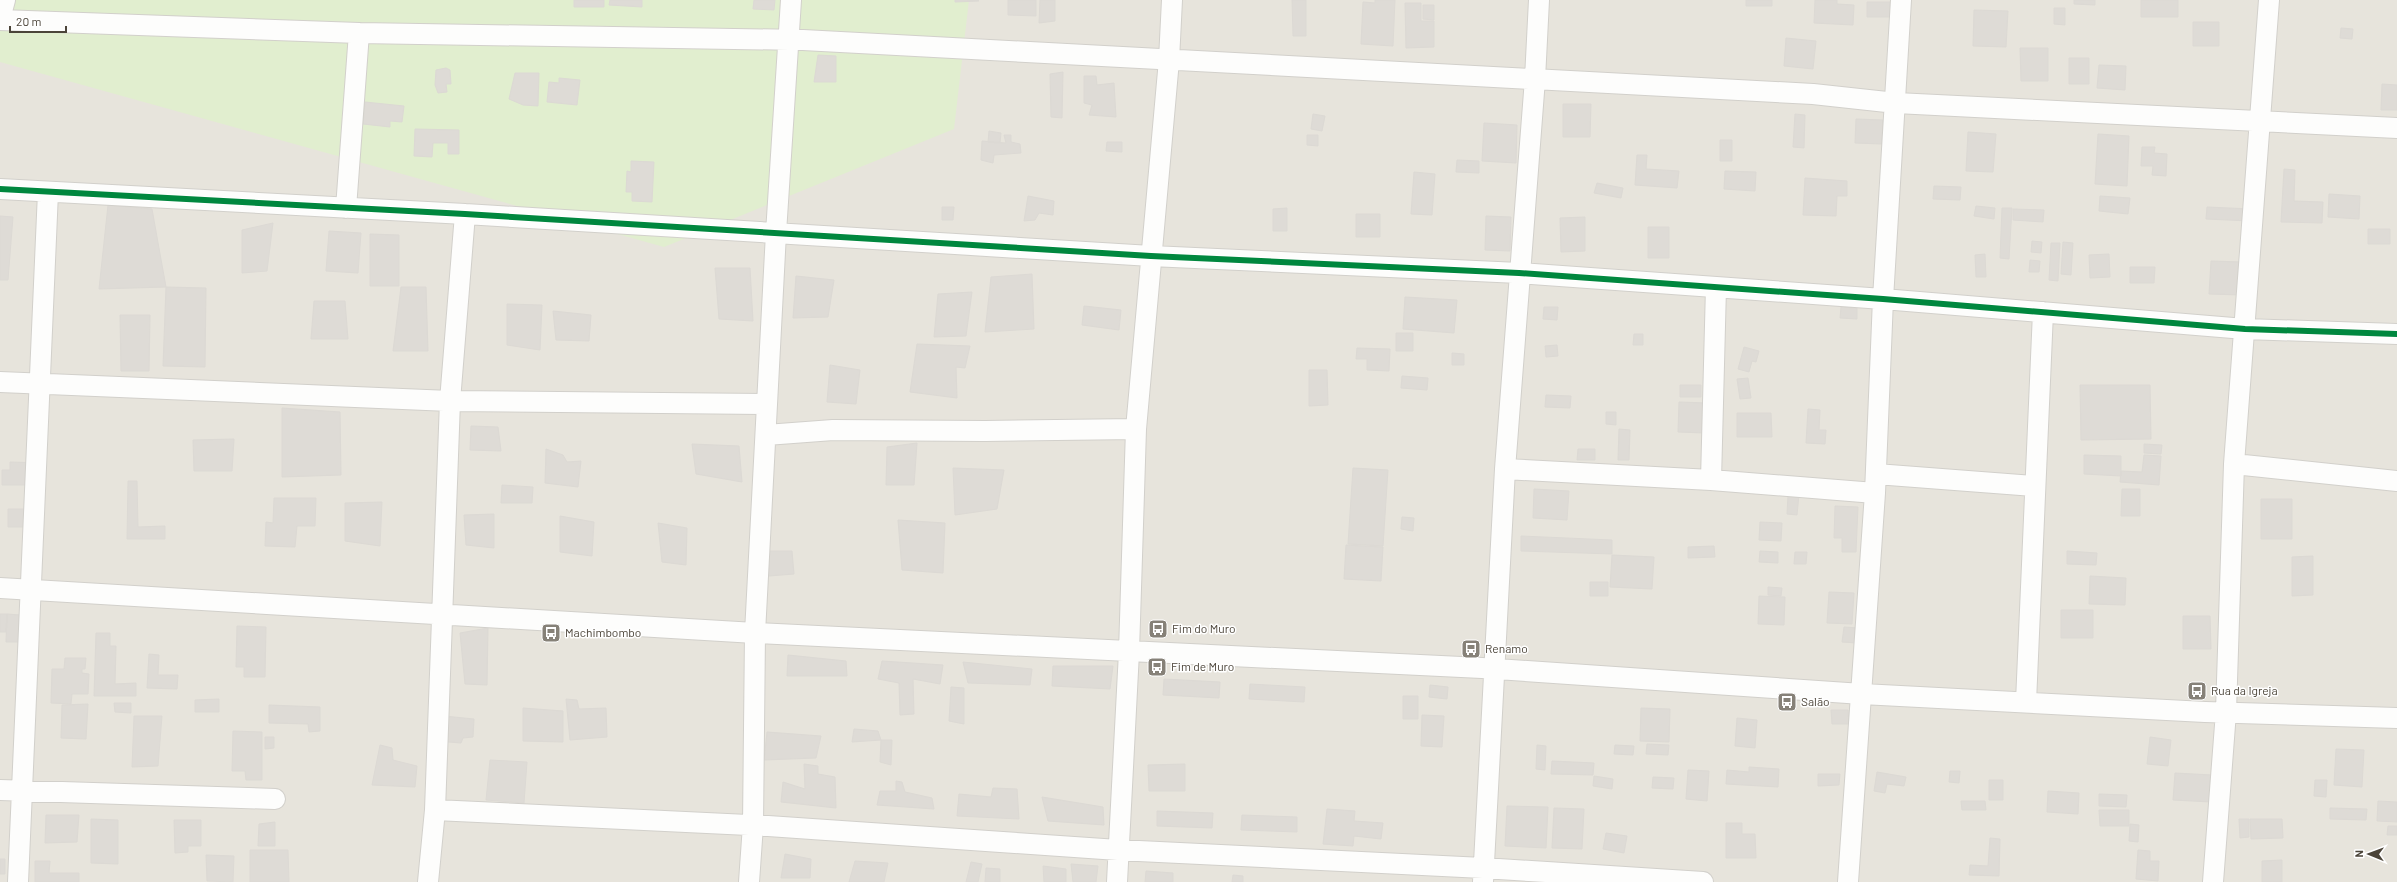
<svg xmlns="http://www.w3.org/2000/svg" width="2397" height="882" viewBox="0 0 2397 882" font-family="Barlow,sans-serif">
<rect width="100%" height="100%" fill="#f4f2ee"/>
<path fill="#e7e4dc" d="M 0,0 L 2397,0 L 2397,882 L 0,882 Z"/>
<path fill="#e1eecf" d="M 0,0 L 969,0 L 954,129 L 664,247 L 0,62 Z"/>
<path fill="#dedbd6" stroke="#dcd9d4" d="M 574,0 L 604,0 L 604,7 L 574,7 Z
M 610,0 L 642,0 L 642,7 L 609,5 Z
M 754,0 L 775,0 L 774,10 L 753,9 Z
M 955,0 L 978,0 L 979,1 L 955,2 Z
M 1008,0 L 1036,0 L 1036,16 L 1008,15 Z
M 1040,0 L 1055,0 L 1055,21 L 1039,23 Z
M 1292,0 L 1306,0 L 1306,36 L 1293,36 Z
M 1375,0 L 1395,0 L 1393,46 L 1361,44 L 1363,2 L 1375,3 Z
M 1746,0 L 1772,0 L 1772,6 L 1746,6 Z
M 1815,0 L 1837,0 L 1837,4 L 1854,5 L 1853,25 L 1814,23 Z
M 2074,0 L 2095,0 L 2095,5 L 2074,4 Z
M 2141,0 L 2178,0 L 2178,17 L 2141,17 Z
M 1867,2 L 1899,2 L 1899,17 L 1867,17 Z
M 1405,3 L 1421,3 L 1421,21 L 1434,21 L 1434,47 L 1406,48 Z
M 1423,5 L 1434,5 L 1434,20 L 1423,19 Z
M 2054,8 L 2065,8 L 2065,25 L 2054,24 Z
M 1974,10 L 2008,11 L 2006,47 L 1973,46 Z
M 2193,22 L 2219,22 L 2219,46 L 2193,46 Z
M 2341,28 L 2353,29 L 2352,39 L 2340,38 Z
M 1786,38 L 1816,41 L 1813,69 L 1784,66 Z
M 2020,48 L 2048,48 L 2048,81 L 2021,81 Z
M 818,55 L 836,56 L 836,82 L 814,82 Z
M 2069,58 L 2089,58 L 2089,84 L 2069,84 Z
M 2099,65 L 2126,66 L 2125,90 L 2097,88 Z
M 446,68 L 450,70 L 451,84 L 446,84 L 447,92 L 438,93 L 435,85 L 436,70 Z
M 1063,72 L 1062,118 L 1051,117 L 1050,74 Z
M 515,73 L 539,73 L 538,106 L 523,105 L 509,99 Z
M 1084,76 L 1096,76 L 1097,85 L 1114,83 L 1116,117 L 1089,115 L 1092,105 L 1084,103 Z
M 559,78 L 580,80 L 577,105 L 547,102 L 549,82 L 559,83 Z
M 2382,84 L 2397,85 L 2397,110 L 2381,110 Z
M 365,102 L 404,106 L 402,122 L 390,121 L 390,127 L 363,124 Z
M 1563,104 L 1591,104 L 1590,137 L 1563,137 Z
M 1313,114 L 1325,116 L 1322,131 L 1311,129 Z
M 1795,114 L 1805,115 L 1804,148 L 1793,147 Z
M 1856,119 L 1883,120 L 1882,144 L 1855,143 Z
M 1484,123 L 1517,125 L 1516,163 L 1482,161 Z
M 415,129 L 459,130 L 459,154 L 448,154 L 448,143 L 433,143 L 432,157 L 414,156 Z
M 989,131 L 1001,133 L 1000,143 L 988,142 Z
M 1968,132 L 1996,134 L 1993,172 L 1966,171 Z
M 2098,134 L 2129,136 L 2127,186 L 2095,184 Z
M 1004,135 L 1011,135 L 1011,142 L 1020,144 L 1021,153 L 994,155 L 993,163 L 981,160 L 982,141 L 1006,143 Z
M 1307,135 L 1318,135 L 1318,146 L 1307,145 Z
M 1720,140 L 1732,140 L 1732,161 L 1720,161 Z
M 1107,142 L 1122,142 L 1122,152 L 1106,151 Z
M 2142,147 L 2155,147 L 2154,153 L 2167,154 L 2166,176 L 2152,175 L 2153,166 L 2141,166 Z
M 1637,155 L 1647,155 L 1646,169 L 1679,171 L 1677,188 L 1635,185 Z
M 1457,160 L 1479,161 L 1479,173 L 1456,172 Z
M 631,161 L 654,162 L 652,202 L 632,201 L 632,192 L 626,192 L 627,171 L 631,172 Z
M 2284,169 L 2295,170 L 2294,201 L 2323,202 L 2322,223 L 2281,222 Z
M 1725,171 L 1756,172 L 1755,191 L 1724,189 Z
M 1414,172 L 1435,174 L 1432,215 L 1411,214 Z
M 1805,178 L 1847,181 L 1847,196 L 1837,196 L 1836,216 L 1803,215 Z
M 1597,183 L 1623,188 L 1621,198 L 1594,193 Z
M 1934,186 L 1961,187 L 1960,200 L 1933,199 Z
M 2329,194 L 2360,196 L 2359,219 L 2328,217 Z
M 1028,196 L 1054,201 L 1053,215 L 1039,213 L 1035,220 L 1024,221 Z
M 2100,196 L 2130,198 L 2128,214 L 2099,211 Z
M 108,205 L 152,209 L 166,287 L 99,289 Z
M 1976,206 L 1995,208 L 1994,219 L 1974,216 Z
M 942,207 L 954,207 L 953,220 L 942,220 Z
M 2207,207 L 2251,209 L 2250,221 L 2206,219 Z
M 1287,208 L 1287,231 L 1273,231 L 1273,209 Z
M 2002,208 L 2012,208 L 2009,259 L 2000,258 Z
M 2013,209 L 2044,210 L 2043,222 L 2013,220 Z
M 1356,214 L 1380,214 L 1380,237 L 1356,237 Z
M 0,216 L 13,217 L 8,280 L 0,280 Z
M 1486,216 L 1511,217 L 1510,251 L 1485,250 Z
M 1585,217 L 1585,251 L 1561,252 L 1560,218 Z
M 273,223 L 267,271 L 242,273 L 242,230 Z
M 1648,227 L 1669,227 L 1669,258 L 1648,258 Z
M 2368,229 L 2390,229 L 2390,244 L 2368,244 Z
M 329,231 L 361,233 L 358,273 L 326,271 Z
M 370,234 L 399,235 L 399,286 L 370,286 Z
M 2032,241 L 2042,242 L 2041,253 L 2031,252 Z
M 2063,242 L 2073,243 L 2071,275 L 2061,274 Z
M 2051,243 L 2060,243 L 2058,281 L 2049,280 Z
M 1985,254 L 1986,277 L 1976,277 L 1975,255 Z
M 2109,254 L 2110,277 L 2090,278 L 2089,255 Z
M 2030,260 L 2040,261 L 2039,272 L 2029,272 Z
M 2211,261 L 2242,262 L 2241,295 L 2209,294 Z
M 2130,267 L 2155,267 L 2154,283 L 2130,283 Z
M 715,268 L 750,268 L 753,321 L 719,319 Z
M 1032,274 L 1034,329 L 985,332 L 991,277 Z
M 796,276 L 834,280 L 828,317 L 793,318 Z
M 166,287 L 206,288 L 205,367 L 163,366 Z
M 401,287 L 426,287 L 428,351 L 393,351 Z
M 972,292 L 966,336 L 934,337 L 938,294 Z
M 1405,297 L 1457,300 L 1454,333 L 1403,329 Z
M 314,301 L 345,301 L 348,339 L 311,339 Z
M 507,304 L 542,305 L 540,350 L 507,345 Z
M 1084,306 L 1121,310 L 1119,330 L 1082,325 Z
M 1544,307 L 1558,307 L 1557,320 L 1543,319 Z
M 1841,307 L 1857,308 L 1857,319 L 1840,318 Z
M 553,311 L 591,315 L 589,341 L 556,340 Z
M 120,315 L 150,315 L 149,371 L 121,371 Z
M 1396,333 L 1413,333 L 1413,351 L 1396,351 Z
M 1634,334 L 1643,334 L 1643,345 L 1633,345 Z
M 917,344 L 970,346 L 965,368 L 956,367 L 957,398 L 910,392 Z
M 1557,345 L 1558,356 L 1546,357 L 1545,346 Z
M 1744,347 L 1759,351 L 1756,362 L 1752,361 L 1749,372 L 1738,369 Z
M 1357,348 L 1390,349 L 1389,371 L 1367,370 L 1367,359 L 1356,359 Z
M 1452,353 L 1464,354 L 1464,365 L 1452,365 Z
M 830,365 L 860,370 L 856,404 L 827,402 Z
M 1309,370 L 1327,370 L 1328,405 L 1309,406 Z
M 1402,376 L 1428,378 L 1427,390 L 1401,388 Z
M 1748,378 L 1751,398 L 1740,399 L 1737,379 Z
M 1680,385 L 1701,385 L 1701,397 L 1680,397 Z
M 2080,385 L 2150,385 L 2151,439 L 2081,440 Z
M 1546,395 L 1571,396 L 1570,408 L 1545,407 Z
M 1679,402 L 1707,403 L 1705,433 L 1678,432 Z
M 282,408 L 340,412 L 341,475 L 282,477 Z
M 1808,409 L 1820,410 L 1819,430 L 1826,430 L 1825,444 L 1806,443 Z
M 1606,412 L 1616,412 L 1616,425 L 1606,424 Z
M 1737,413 L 1771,413 L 1772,437 L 1737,437 Z
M 471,426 L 498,427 L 501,451 L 470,450 Z
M 1619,429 L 1630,430 L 1629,460 L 1618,460 Z
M 234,439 L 232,471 L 194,471 L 193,440 Z
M 917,443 L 914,485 L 886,485 L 887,447 Z
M 692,444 L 739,446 L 742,482 L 696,474 Z
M 2144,444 L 2162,445 L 2161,454 L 2144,453 Z
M 546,449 L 563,455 L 567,462 L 581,461 L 578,487 L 545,483 Z
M 1578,449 L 1595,449 L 1595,460 L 1577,460 Z
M 2084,455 L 2121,456 L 2121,476 L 2084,474 Z
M 2144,455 L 2161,456 L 2159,485 L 2120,482 L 2121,471 L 2142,472 Z
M 10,462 L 43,463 L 42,485 L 2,485 L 2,470 L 10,470 Z
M 953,468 L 1004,470 L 997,509 L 955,515 Z
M 1353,468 L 1388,470 L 1383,546 L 1348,544 Z
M 128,481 L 137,481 L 138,527 L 165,526 L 165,539 L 127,539 Z
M 502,485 L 533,487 L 532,503 L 501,503 Z
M 1534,489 L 1569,491 L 1567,520 L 1533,518 Z
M 2122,489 L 2140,489 L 2140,516 L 2121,516 Z
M 1788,495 L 1799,495 L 1797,515 L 1787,514 Z
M 274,498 L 316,498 L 315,526 L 297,526 L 295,547 L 265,546 L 266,522 L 273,523 Z
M 2261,499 L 2292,499 L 2292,539 L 2261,539 Z
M 382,502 L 380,546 L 345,541 L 345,503 Z
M 1835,506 L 1858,507 L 1856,552 L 1842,552 L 1842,538 L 1834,538 Z
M 8,509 L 30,509 L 29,527 L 8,527 Z
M 494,514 L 494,548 L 466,545 L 464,515 Z
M 560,516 L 594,522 L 592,556 L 560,552 Z
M 1402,517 L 1414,518 L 1413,531 L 1401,529 Z
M 898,520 L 945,523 L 943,573 L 902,570 Z
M 1760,522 L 1782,523 L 1781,541 L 1759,540 Z
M 658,523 L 687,528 L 686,565 L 662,562 Z
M 1521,536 L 1612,540 L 1612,554 L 1521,551 Z
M 1346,545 L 1383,547 L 1381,581 L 1344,579 Z
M 1714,546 L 1715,557 L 1688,558 L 1688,547 Z
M 768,551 L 792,551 L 794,574 L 769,576 Z
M 1760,551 L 1778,552 L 1778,563 L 1759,562 Z
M 2067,551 L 2097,553 L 2096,565 L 2067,564 Z
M 1795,552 L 1807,552 L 1806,564 L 1794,564 Z
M 1612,555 L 1654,557 L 1652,589 L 1610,587 Z
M 2313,556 L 2313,595 L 2292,596 L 2292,557 Z
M 2090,576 L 2126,578 L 2125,605 L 2089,604 Z
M 1590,582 L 1608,582 L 1608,596 L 1590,596 Z
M 1768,587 L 1782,588 L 1781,596 L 1768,595 Z
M 1829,592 L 1854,593 L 1852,624 L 1827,623 Z
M 1759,596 L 1785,597 L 1784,625 L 1758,624 Z
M 2061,610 L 2093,610 L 2093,638 L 2061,638 Z
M 0,614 L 7,614 L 6,632 L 0,632 Z
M 7,614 L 20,615 L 20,642 L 6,642 Z
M 2183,616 L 2210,616 L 2211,649 L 2183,649 Z
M 237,626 L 266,627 L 265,677 L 244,677 L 244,667 L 236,667 Z
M 1844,627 L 1859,628 L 1857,643 L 1842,642 Z
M 488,628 L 487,685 L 465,684 L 460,633 Z
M 96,633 L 110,633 L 110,646 L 116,646 L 115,684 L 136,683 L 136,696 L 94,696 Z
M 149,654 L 159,655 L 158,675 L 178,675 L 177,689 L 147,688 Z
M 788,655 L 846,661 L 847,676 L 787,676 Z
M 65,658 L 86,658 L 85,669 L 82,669 L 82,673 L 89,674 L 88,694 L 72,694 L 71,704 L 51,703 L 52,669 L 64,669 Z
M 882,661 L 943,665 L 940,684 L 913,679 L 914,714 L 900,715 L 899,683 L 878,679 Z
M 963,662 L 1032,669 L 1030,685 L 968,683 Z
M 1053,666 L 1113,666 L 1110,689 L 1052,686 Z
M 1164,679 L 1220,682 L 1219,698 L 1163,695 Z
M 1250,684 L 1305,687 L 1304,702 L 1249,699 Z
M 1430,685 L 1448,687 L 1447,699 L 1429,697 Z
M 951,687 L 964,688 L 964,724 L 949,721 Z
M 1403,696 L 1418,696 L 1418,719 L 1403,719 Z
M 219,699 L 219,712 L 195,712 L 195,700 Z
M 566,699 L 577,700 L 579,709 L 606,708 L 607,737 L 570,740 Z
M 114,703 L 131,703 L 131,713 L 115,712 Z
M 88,704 L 86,739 L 61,738 L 62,705 Z
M 269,705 L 320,707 L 320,731 L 309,732 L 308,724 L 269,723 Z
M 523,708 L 563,711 L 563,742 L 523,741 Z
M 1641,708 L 1670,709 L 1669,742 L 1640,741 Z
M 1831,710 L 1848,710 L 1849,724 L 1832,724 Z
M 1422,715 L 1444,716 L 1442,747 L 1421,746 Z
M 134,716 L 162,716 L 158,766 L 132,767 Z
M 444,716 L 474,719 L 473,737 L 463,738 L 461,743 L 437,741 Z
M 1737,718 L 1757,720 L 1755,748 L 1735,746 Z
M 854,729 L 878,731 L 881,740 L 852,742 Z
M 233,731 L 262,732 L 262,780 L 246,780 L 245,771 L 232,771 Z
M 767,732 L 821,736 L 816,758 L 764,760 Z
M 265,737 L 274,737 L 274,748 L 265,749 Z
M 2150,737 L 2171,740 L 2168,766 L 2147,764 Z
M 881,740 L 892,740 L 891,765 L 880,762 Z
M 1647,744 L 1669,745 L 1668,755 L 1646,754 Z
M 380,745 L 392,748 L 393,760 L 417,766 L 415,787 L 372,785 Z
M 1537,745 L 1546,746 L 1545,770 L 1536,769 Z
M 1615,745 L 1634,746 L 1633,755 L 1614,754 Z
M 2336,749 L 2364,750 L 2362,787 L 2334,785 Z
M 490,760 L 527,762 L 524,803 L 486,800 Z
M 1552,761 L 1594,763 L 1593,775 L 1551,774 Z
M 804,764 L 818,766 L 818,774 L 835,777 L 836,808 L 781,802 L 783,782 L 805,789 Z
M 1185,764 L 1185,791 L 1149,791 L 1148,765 Z
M 1749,767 L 1779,769 L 1778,787 L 1726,784 L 1727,770 L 1749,772 Z
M 1688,770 L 1709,771 L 1707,801 L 1686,799 Z
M 1950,771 L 1960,771 L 1959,783 L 1949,782 Z
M 1877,772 L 1906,777 L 1904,786 L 1887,784 L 1885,793 L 1874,791 Z
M 2175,773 L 2212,775 L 2211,802 L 2173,800 Z
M 1818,774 L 1840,774 L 1839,785 L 1818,786 Z
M 1594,776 L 1613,779 L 1612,789 L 1593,786 Z
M 1653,777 L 1674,778 L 1673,789 L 1652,788 Z
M 1989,780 L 2003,780 L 2003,800 L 1989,800 Z
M 2315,780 L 2327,780 L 2326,797 L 2314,796 Z
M 896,781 L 902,782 L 905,792 L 932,798 L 934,809 L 877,805 L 880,791 L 896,791 Z
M 993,788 L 1017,789 L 1019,819 L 957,816 L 959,794 L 991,797 Z
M 2048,791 L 2079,793 L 2078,814 L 2047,812 Z
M 2099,794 L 2127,795 L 2126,807 L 2099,806 Z
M 1042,797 L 1103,807 L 1104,825 L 1048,821 Z
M 1961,801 L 1985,801 L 1986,810 L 1962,810 Z
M 2378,801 L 2397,802 L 2397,822 L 2377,821 Z
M 1507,806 L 1548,807 L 1546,848 L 1505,846 Z
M 1554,808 L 1584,809 L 1582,849 L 1552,848 Z
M 2330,808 L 2367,809 L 2366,820 L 2330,819 Z
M 1327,809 L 1355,811 L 1354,821 L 1383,823 L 1381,839 L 1354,836 L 1353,846 L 1323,844 Z
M 2099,810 L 2129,810 L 2129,826 L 2100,826 Z
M 1157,811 L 1213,813 L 1212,828 L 1157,826 Z
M 46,815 L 79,815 L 77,842 L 45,843 Z
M 1242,815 L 1297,817 L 1297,832 L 1241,830 Z
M 91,819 L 118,820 L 118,864 L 91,863 Z
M 2239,819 L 2249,819 L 2249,837 L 2240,838 Z
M 2250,819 L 2282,819 L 2283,838 L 2251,839 Z
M 174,820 L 201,820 L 201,846 L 188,846 L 188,852 L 175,853 Z
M 275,822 L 275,846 L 258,846 L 259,824 Z
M 1726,823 L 1742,823 L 1742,834 L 1755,834 L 1756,858 L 1726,858 Z
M 2130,824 L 2139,825 L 2138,842 L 2129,841 Z
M 2388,826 L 2397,826 L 2397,835 L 2387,835 Z
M 1606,833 L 1627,836 L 1624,853 L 1603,849 Z
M 1990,838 L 2000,839 L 1999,876 L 1969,875 L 1970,865 L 1988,866 Z
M 250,850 L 288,850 L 289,882 L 250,882 Z
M 2138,850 L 2150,851 L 2150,861 L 2159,861 L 2158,881 L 2136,879 Z
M 785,854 L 811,859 L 810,878 L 781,878 Z
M 206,855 L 234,856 L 233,882 L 207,881 Z
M 0,859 L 5,859 L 5,874 L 0,874 Z
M 2282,860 L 2282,882 L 2262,882 L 2262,861 Z
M 35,861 L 50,861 L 49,873 L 79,873 L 79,882 L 35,882 Z
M 855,861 L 888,863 L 884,882 L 849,882 Z
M 971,862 L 982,864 L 978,882 L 966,882 Z
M 1071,864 L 1098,866 L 1096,882 L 1073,882 Z
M 1043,866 L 1066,869 L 1066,882 L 1044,882 Z
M 986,868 L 1000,869 L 1000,882 L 985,882 Z
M 1146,871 L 1173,873 L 1173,882 L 1145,882 Z
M 1233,875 L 1243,876 L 1243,882 L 1232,882 Z"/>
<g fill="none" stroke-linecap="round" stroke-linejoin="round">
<defs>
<path id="minor" d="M 0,19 L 5,0
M 0,20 L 359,33 L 803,40 L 1813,94 L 1896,103 L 2397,128
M 0,189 L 465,214 L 1151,256 L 1519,273 L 1883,299 L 2245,329 L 2397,334
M 346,208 L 359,33
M 0,382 L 450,401 L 766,404
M 766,435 L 833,430 L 985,431 L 1136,429
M 2234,464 L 2397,481
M 1505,469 L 1711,480 L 1875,493
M 1876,474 L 2034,486
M 1711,480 L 1716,287
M 0,588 L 755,633 L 1482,668 L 1862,694 L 2205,712 L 2397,718
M 2026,702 L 2043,312
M 0,790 L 275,799
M 435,810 L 768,826 L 1118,850 L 1483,868 L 1703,882
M 18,882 L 48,192
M 428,882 L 435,810 L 450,401 L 465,214
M 749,882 L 753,825 L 755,633 L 776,233 L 791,0
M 1117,882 L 1129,652 L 1136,429 L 1169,60 L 1172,0
M 1483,882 L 1505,469 L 1535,79 L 1539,0
M 1848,882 L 1875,493 L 1883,299 L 1901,0
M 2213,882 L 2226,712 L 2234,464 L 2269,0"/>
</defs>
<use href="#minor" stroke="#d2d0cb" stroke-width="22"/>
<use href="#minor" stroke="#fdfdfc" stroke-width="20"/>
<defs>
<path id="cycleway" d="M 0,189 L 465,214 L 1151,256 L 1519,273 L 1883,299 L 2245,329 L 2397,334"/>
</defs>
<use href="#cycleway" stroke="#fff" stroke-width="8"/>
<use href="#cycleway" stroke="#00873e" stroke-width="6"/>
</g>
<defs>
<symbol id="bus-square" viewBox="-11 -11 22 22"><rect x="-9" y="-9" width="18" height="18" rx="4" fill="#868178" stroke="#fff"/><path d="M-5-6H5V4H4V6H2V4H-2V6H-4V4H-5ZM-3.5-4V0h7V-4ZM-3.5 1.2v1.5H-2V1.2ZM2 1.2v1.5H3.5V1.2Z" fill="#fff"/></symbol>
</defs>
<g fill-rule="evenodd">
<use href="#bus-square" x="1147" y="618" width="22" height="22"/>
<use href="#bus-square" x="540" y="622" width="22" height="22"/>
<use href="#bus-square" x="1460" y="638" width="22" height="22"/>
<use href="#bus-square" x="1146" y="656" width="22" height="22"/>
<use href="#bus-square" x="2186" y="680" width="22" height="22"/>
<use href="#bus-square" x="1776" y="691" width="22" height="22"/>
</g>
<g text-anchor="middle" stroke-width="3" stroke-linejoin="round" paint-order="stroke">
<g font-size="12" fill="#4b4439" stroke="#fff" text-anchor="start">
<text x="1172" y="633">Fim do Muro</text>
<text x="565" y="637">Machimbombo</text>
<text x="1485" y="653">Renamo</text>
<text x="1171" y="671">Fim de Muro</text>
<text x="2211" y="695">Rua da Igreja</text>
<text x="1801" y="706">Salão</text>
</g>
</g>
<g transform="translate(2369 854) rotate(271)" stroke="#ffffff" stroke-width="3" paint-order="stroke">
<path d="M0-3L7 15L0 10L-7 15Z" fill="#4b4439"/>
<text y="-6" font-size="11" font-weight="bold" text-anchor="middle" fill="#4b4439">N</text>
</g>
<path d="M10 26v6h56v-6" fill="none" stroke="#4b4439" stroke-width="2"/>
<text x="16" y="26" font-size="12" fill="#4b4439" stroke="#ffffff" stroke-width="3" paint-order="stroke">20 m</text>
</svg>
